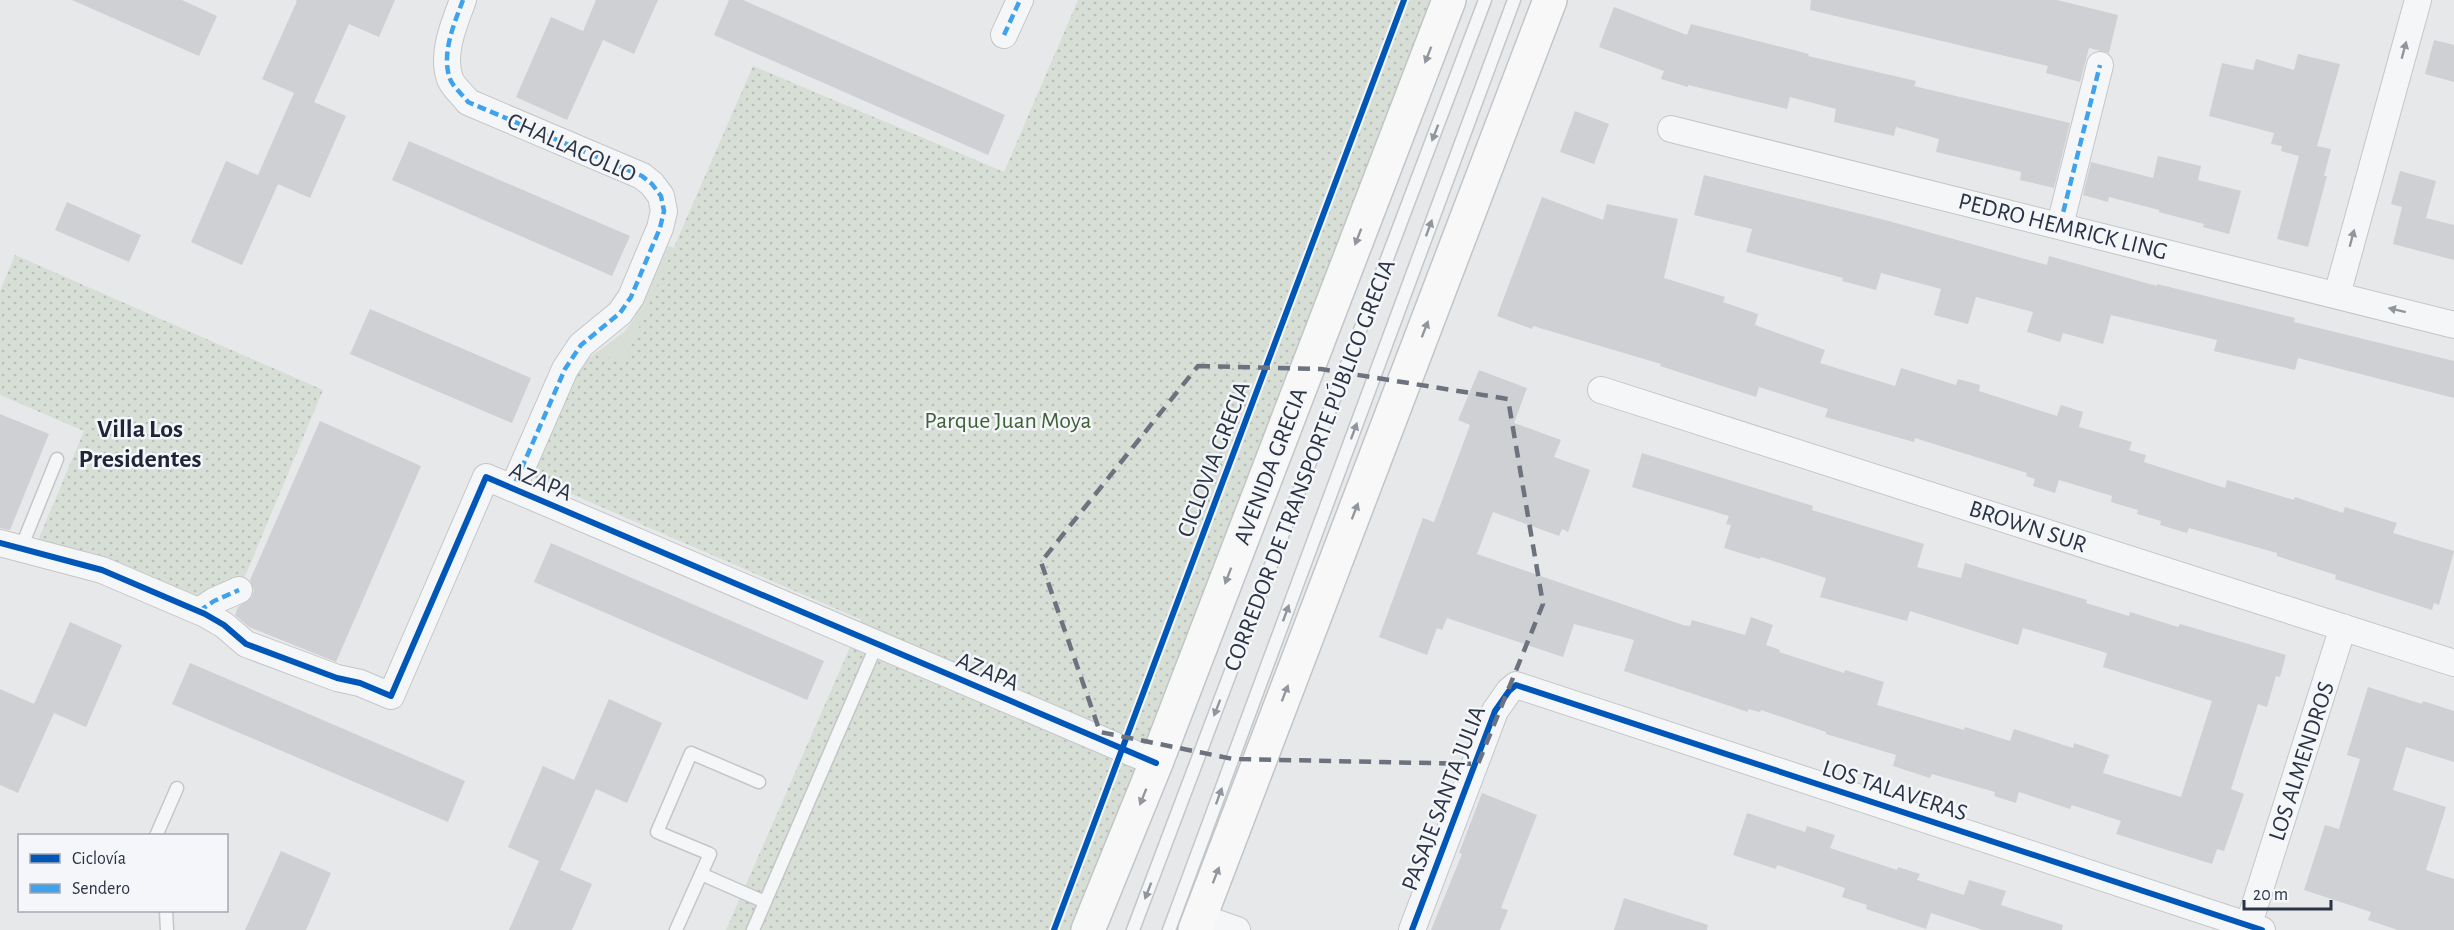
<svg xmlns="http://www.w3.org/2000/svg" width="2454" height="930" viewBox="0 0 2454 930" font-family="'Alegreya Sans',sans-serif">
<defs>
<pattern id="park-dots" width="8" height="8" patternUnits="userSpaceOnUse" patternTransform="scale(1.5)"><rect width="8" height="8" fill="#d6ded6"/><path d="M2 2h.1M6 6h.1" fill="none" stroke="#b8bfb9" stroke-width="1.8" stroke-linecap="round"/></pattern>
</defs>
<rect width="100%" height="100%" fill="#e6e8ea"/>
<path fill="#d6ded6" d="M 668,246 L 677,249 L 610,404 L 585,361 L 624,332 L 634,319 Z"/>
<path fill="url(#park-dots)" d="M 1078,0 L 1431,0 L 1099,887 L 1081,930 L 726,930 L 862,620 L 530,476 C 547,438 565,379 596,352 L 623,364 L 753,66 L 1004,172 Z
M 15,255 L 323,390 L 243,581 L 193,603 L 37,543 L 84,431 L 0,395 L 0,291 Z"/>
<path fill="#ced0d3" d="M 72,0 L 182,0 L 217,16 L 199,56 Z
M 295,0 L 395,0 L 379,37 L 349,24 L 314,102 L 346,116 L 310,198 L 278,184 L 242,265 L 191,242 L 226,161 L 258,175 L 294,93 L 262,79 L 297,1 Z
M 596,0 L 658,0 L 634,54 L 603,40 L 567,120 L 516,97 L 551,17 L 583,31 Z
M 729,0 L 743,0 L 1005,115 L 988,155 L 714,35 Z
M 1811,0 L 2057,0 L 2118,15 L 2109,53 L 2089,48 L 2080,82 L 2046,73 L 2048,66 L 1810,10 Z
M 1614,7 L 1687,35 L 1691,24 L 1809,54 L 1808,56 L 1916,81 L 1914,86 L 2070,123 L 2054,188 L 2020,180 L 2021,172 L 1936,152 L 1939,139 L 1896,127 L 1894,136 L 1834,122 L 1836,109 L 1790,97 L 1787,109 L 1688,85 L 1688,87 L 1661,79 L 1664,71 L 1599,47 Z
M 2434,40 L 2454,45 L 2454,82 L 2425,74 Z
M 2298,54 L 2340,64 L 2317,146 L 2331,149 L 2324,176 L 2327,176 L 2308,247 L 2277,239 L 2299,156 L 2281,151 L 2282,146 L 2271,144 L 2274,133 L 2209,116 L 2222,63 L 2253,70 L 2256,59 L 2294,70 Z
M 1575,111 L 1609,124 L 1594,164 L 1560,152 Z
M 409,141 L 630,236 L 612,276 L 392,180 Z
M 2158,156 L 2201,166 L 2198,180 L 2241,191 L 2229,234 L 2203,227 L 2204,224 L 2159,212 L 2159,210 L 2109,197 L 2108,202 L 2083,195 L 2091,162 L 2153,178 Z
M 2400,171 L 2436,181 L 2426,218 L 2454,225 L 2454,260 L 2393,244 L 2402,207 L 2391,204 Z
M 1704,175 L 1885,220 L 2047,265 L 2049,256 L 2157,286 L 2157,284 L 2295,318 L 2294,322 L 2454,361 L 2454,398 L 2298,358 L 2295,370 L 2214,351 L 2217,340 L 2111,315 L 2103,344 L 2063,333 L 2060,342 L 2027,332 L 2033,312 L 1976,297 L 1968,324 L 1934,315 L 1941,289 L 1881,273 L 1876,290 L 1842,281 L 1843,278 L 1746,252 L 1752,229 L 1694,215 Z
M 1542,197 L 1603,220 L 1607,204 L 1678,219 L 1664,278 L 1725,297 L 1723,302 L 1758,314 L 1755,325 L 1825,350 L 1820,363 L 1895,386 L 1901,368 L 1956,385 L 1958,379 L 1980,385 L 1979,391 L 2057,416 L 2061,405 L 2083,412 L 2079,427 L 2132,442 L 2129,450 L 2146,455 L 2144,462 L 2225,488 L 2227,480 L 2294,500 L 2295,497 L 2343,513 L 2345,507 L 2397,523 L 2393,533 L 2454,551 L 2439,605 L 2434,603 L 2432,610 L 2335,579 L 2336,575 L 2277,556 L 2277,553 L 2189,528 L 2187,533 L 2160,525 L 2161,521 L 2137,514 L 2138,510 L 2111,502 L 2112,496 L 2059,480 L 2055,493 L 2033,486 L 2035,479 L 2026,476 L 2027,473 L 1915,438 L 1914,442 L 1825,417 L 1828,409 L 1759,387 L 1756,397 L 1660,366 L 1661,364 L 1533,326 L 1532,329 L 1497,316 Z
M 67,202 L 141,235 L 129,262 L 55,230 Z
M 370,309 L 531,378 L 512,423 L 350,354 Z
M 1479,370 L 1527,388 L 1514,423 L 1561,440 L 1554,457 L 1590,470 L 1568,532 L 1562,529 L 1559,536 L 1493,512 L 1477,554 L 1683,625 L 1690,626 L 1692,620 L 1745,635 L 1751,617 L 1773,625 L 1766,645 L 1780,650 L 1779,652 L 1844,673 L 1845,670 L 1884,682 L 1877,705 L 1964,730 L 1965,727 L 2010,741 L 2014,729 L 2073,748 L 2074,743 L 2109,755 L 2103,773 L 2181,797 L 2212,701 L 2103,667 L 2107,653 L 2023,628 L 2018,645 L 1910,611 L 1907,621 L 1820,597 L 1826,578 L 1761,557 L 1760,559 L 1724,548 L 1731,525 L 1726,524 L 1729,516 L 1632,487 L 1642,453 L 1813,506 L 1812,510 L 1924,544 L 1917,567 L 1961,578 L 1965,563 L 2087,600 L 2086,603 L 2129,616 L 2130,612 L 2178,627 L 2180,624 L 2286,655 L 2280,677 L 2276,676 L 2267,707 L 2258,704 L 2231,789 L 2244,794 L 2224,851 L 2217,849 L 2212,864 L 2116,834 L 2121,821 L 2072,805 L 2070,809 L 2019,792 L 2016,803 L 1994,796 L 1995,792 L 1932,774 L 1930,778 L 1893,766 L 1896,755 L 1826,734 L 1826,732 L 1761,710 L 1760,712 L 1748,709 L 1748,712 L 1624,671 L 1634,640 L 1574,624 L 1563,657 L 1447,618 L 1442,630 L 1437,628 L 1427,655 L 1379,637 L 1423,518 L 1434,522 L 1470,425 L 1458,420 Z
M 0,414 L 49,434 L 10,530 L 0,528 Z
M 320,421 L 421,466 L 336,662 L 249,627 L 235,615 L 238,607 L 251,598 L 254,591 L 250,580 Z
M 551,543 L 824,661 L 807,700 L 534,582 Z
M 70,622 L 122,645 L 86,727 L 54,713 L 18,793 L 0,785 L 0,689 L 34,704 Z
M 190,663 L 465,781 L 448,822 L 172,704 Z
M 2368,687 L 2422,704 L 2423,701 L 2454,711 L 2454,762 L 2406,747 L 2393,790 L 2446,807 L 2426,870 L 2454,879 L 2454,930 L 2398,930 L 2368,920 L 2371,912 L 2304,890 L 2325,825 L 2339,829 L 2360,759 L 2347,755 Z
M 609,699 L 662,723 L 627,803 L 596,789 L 560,870 L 592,884 L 572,930 L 509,930 L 539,861 L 508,847 L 543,766 L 574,780 Z
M 1482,793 L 1537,815 L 1501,908 L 1508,910 L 1500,930 L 1431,930 L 1462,854 L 1459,853 Z
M 1747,813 L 1805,832 L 1807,826 L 1835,835 L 1830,848 L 1897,870 L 1898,867 L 1920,874 L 1917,880 L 1964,895 L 1969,880 L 2006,891 L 2001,905 L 2063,925 L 2062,930 L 1983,930 L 1931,913 L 1926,929 L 1866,909 L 1867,905 L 1842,897 L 1845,888 L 1777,865 L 1776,869 L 1733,855 Z
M 281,851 L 331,873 L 306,930 L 245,930 Z
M 1624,898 L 1708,925 L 1707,930 L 1614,930 Z"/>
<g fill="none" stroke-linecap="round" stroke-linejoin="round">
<defs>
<path id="service" d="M 21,548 L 57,459
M 156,836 L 177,788
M 701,874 L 765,902
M 166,910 L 167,930
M 676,930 L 710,854 L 657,832 L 691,753 L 759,782
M 753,930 L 877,644
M 1133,930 L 1485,0
M 1169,930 L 1514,0"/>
<path id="minor" d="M 463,0 C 454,24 441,54 450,79 C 453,87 463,95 468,102 L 642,176 L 652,184 L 661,196 L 664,211 L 660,228 L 631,297 L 620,313 L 581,345 L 565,369 L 513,488
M 1004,35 L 1020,0
M 1671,129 L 2454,325
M 2060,225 L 2100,65
M 2337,295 L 2418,0
M 1601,390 L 2454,663
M 0,543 L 102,570 L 205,614 L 224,625 L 246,644 L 337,678 L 360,683 L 391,696 L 486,477 L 1156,763
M 199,611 L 214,601 L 239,590
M 1200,917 L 1237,930
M 1412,930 L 1495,711 L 1509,691 L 1516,685 L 2262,930
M 2247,930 L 2343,627"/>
<path id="primary" d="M 1088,930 L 1156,763 L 1449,0
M 1195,930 L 1550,0"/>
</defs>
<use href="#service" stroke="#c4c6c8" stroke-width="15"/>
<use href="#minor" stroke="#c4c6c8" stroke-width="28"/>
<use href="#primary" stroke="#c2c5c8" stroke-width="36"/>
<use href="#service" stroke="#f5f6f7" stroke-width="12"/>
<use href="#minor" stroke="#f5f6f7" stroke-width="26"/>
<use href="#primary" stroke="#f8f8f8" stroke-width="33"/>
<path stroke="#3ea3ec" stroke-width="4.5" stroke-dasharray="9 4.5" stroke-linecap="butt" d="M 463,0 C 454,24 441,54 450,79 C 453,87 463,95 468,102 L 642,176 L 652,184 L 661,196 L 664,211 L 660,228 L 631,297 L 620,313 L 581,345 L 565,369 L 513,488
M 1004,35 L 1020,0
M 2060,225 L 2100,65
M 199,611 L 214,601 L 239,590"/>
<defs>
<path id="cycleway" d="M 0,543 L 102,570 L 205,614 L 224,625 L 246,644 L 337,678 L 360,683 L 391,696 L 486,477 L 1156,763
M 1054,930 L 1404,0
M 1412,930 L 1495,711 L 1509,691 L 1516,685 L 2262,930"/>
</defs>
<use href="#cycleway" stroke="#f4f6f9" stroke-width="10"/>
<use href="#cycleway" stroke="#0057b8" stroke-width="6"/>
</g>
<defs><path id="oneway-solid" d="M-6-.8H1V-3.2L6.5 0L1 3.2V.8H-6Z" transform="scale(1.5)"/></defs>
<g fill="#90959e">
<use href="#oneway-solid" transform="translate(2404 50) rotate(-75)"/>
<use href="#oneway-solid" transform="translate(1435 133) rotate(111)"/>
<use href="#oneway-solid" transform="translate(1429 228) rotate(-70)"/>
<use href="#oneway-solid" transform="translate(2352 238) rotate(-75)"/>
<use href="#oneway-solid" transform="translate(2397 310) rotate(-166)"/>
<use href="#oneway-solid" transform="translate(1354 431) rotate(-70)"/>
<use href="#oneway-solid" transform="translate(1286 613) rotate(-70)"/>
<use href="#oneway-solid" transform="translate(1217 708) rotate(111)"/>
<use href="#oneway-solid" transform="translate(1219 796) rotate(-70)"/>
<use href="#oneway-solid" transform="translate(1148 891) rotate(111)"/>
</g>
<g fill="#92969e">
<use href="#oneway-solid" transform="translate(1428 55) rotate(111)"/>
<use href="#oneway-solid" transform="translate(1358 237) rotate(111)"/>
<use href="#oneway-solid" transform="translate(1425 329) rotate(-69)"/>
<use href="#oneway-solid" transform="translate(1355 511) rotate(-69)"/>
<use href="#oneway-solid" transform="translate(1228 576) rotate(111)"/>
<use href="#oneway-solid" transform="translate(1285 693) rotate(-69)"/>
<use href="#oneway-solid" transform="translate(1143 797) rotate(112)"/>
<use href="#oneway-solid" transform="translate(1216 875) rotate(-69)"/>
</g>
<path fill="none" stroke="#6c737f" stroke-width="4.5" stroke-dasharray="12 8" stroke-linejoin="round" d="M 1198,366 L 1321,369 L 1508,399 L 1543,604 L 1478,764 L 1233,759 L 1100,732 L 1041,562 Z"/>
<g text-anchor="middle" stroke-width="5" stroke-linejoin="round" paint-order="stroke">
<g font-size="24" fill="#2b3445" stroke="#f4f6f9">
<text transform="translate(572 147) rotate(24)" y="8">CHALLACOLLO</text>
<text transform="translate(2063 226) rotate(14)" y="8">PEDRO HEMRICK LING</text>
<text transform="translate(1213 459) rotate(-69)" y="8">CICLOVIA GRECIA</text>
<text transform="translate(1309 465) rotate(-69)" y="8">CORREDOR DE TRANSPORTE PÚBLICO GRECIA</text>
<text transform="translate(1270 466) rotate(-69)" y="8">AVENIDA GRECIA</text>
<text transform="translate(541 481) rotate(23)" y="8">AZAPA</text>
<text transform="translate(2028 526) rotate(18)" y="8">BROWN SUR</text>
<text transform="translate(988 671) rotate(23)" y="8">AZAPA</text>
<text transform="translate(2301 761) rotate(-72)" y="8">LOS ALMENDROS</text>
<text transform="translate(1895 790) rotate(18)" y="8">LOS TALAVERAS</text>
<text transform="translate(1443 798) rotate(-69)" y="8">PASAJE SANTA JULIA</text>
</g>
<g font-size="24" fill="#3f6138" stroke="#f4f6f9">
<text x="1008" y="428">Parque Juan Moya</text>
</g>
<g font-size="26" font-weight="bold" fill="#1d2536" stroke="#f4f6f9">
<text x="140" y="437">Villa Los<tspan x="140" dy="30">Presidentes</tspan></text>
</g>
</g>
<rect x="18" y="834" width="210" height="78" fill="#f4f6f9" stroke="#a4a8b1" stroke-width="1.5"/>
<rect x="30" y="854" width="30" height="9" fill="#0057b8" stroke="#a4a8b1" stroke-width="1.5"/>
<text x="72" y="864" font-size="18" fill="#2b3445">Ciclovía</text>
<rect x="30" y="884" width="30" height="9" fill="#3ea3ec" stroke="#a4a8b1" stroke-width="1.5"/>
<text x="72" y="894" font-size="18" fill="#2b3445">Sendero</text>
<path d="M2244 900v9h87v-9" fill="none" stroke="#2b3445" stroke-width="3"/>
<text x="2253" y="900" font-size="18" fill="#2b3445" stroke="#f4f6f9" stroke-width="4.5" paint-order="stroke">20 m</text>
</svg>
